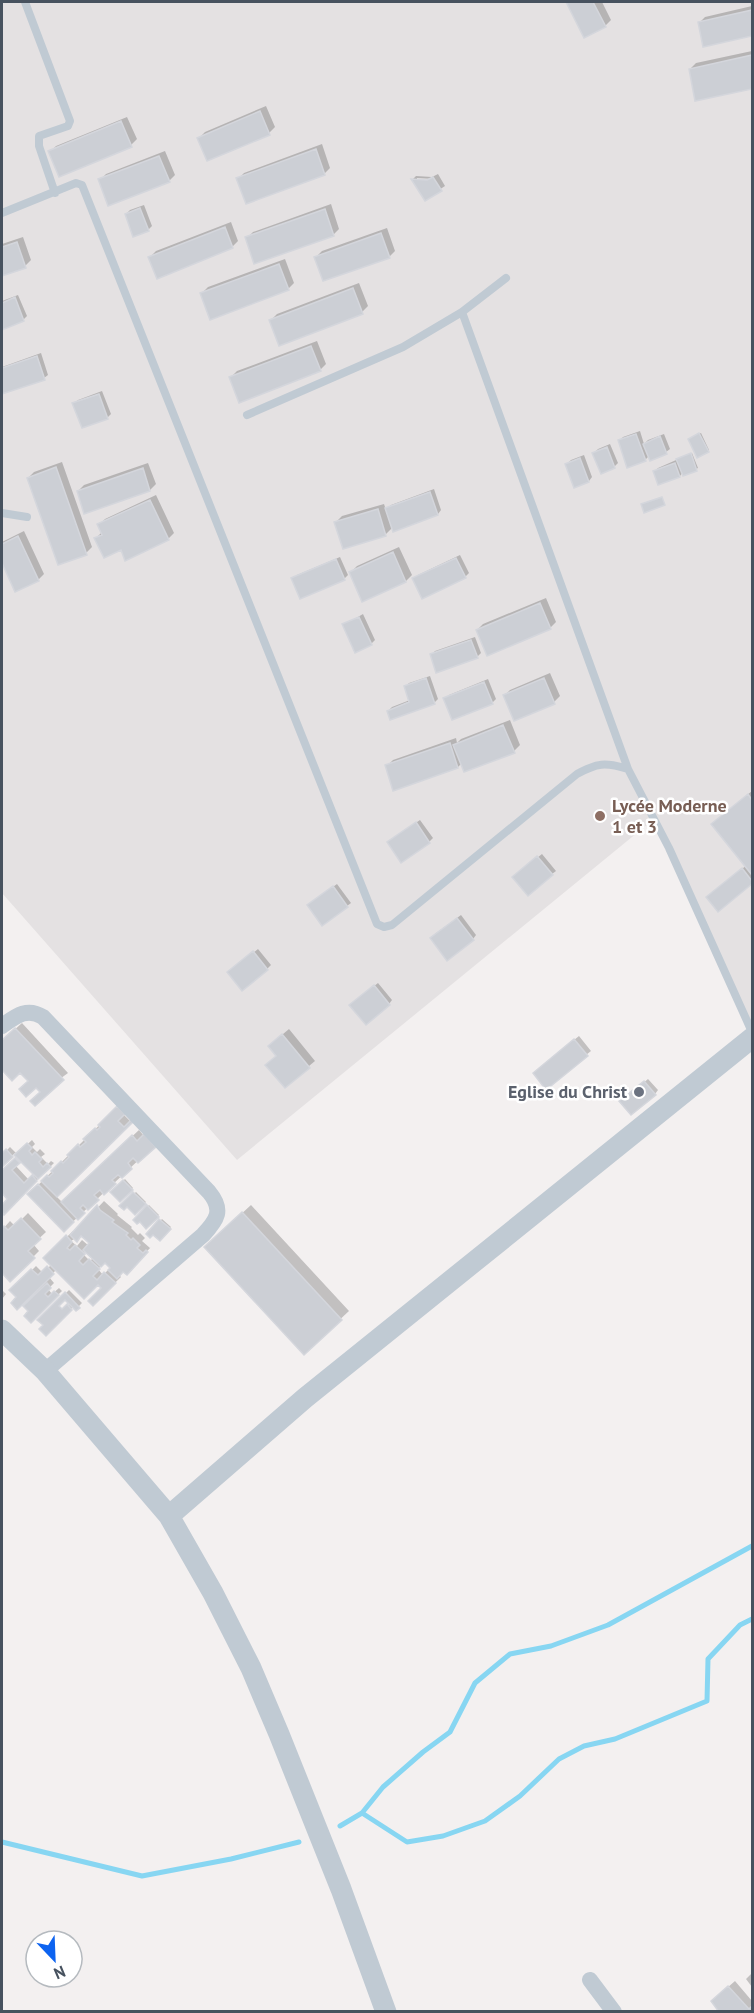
<svg xmlns="http://www.w3.org/2000/svg" width="754" height="2013" viewBox="0 0 754 2013" font-family="'PT Sans',sans-serif">
<rect width="100%" height="100%" fill="#f3f0f0"/>
<path fill="#e4e1e2" d="M 2,2 L 752,2 L 752,1032 L 654,819 L 237,1160 L 2,893 Z"/>
<path fill="#0003" fill-rule="evenodd" d="M 567,2 L 602,2 L 611,20 L 605,26 L 584,36 Z
M 752,6 L 752,34 L 704,45 L 699,23 L 705,17 Z
M 752,51 L 752,88 L 697,100 L 690,69 L 696,63 Z
M 266,106 L 275,127 L 269,133 L 199,138 L 205,132 Z
M 127,117 L 137,139 L 131,145 L 50,152 L 56,146 Z
M 322,144 L 330,168 L 324,174 L 238,179 L 244,173 Z
M 165,151 L 175,175 L 169,181 L 100,180 L 106,174 Z
M 438,174 L 445,186 L 425,199 L 413,179 L 416,176 L 432,177 ZM 417,178 L 435,179 L 417,181 Z
M 331,204 L 339,229 L 333,235 L 247,238 L 253,232 Z
M 144,205 L 152,226 L 148,230 L 126,214 L 130,210 Z
M 231,222 L 238,241 L 232,247 L 150,257 L 156,251 Z
M 387,228 L 395,251 L 389,257 L 316,257 L 322,251 Z
M 23,237 L 31,260 L 25,266 L 2,275 L 2,244 Z
M 285,259 L 294,283 L 288,289 L 202,293 L 208,287 Z
M 359,283 L 368,306 L 362,312 L 271,320 L 277,314 Z
M 18,295 L 27,316 L 23,320 L 2,329 L 2,301 Z
M 317,341 L 326,364 L 320,370 L 231,377 L 237,371 Z
M 41,353 L 48,375 L 44,378 L 2,393 L 2,367 Z
M 102,391 L 111,414 L 107,418 L 74,404 L 78,400 Z
M 640,431 L 644,444 L 648,440 L 664,434 L 670,449 L 666,452 L 649,456 L 645,460 L 619,441 L 623,437 Z
M 701,433 L 709,450 L 708,451 L 691,438 Z
M 610,444 L 618,463 L 614,467 L 594,453 L 598,449 Z
M 692,453 L 698,468 L 696,469 L 684,474 L 683,472 L 680,476 L 659,483 L 655,471 L 658,468 Z
M 584,455 L 592,477 L 589,481 L 575,486 L 567,464 L 571,460 Z
M 62,462 L 92,547 L 86,553 L 28,478 L 34,472 Z
M 148,463 L 156,484 L 150,490 L 78,491 L 84,485 Z
M 434,489 L 441,510 L 438,514 L 393,527 L 386,534 L 344,548 L 336,522 L 342,516 L 384,504 L 386,510 L 391,505 Z
M 156,495 L 174,533 L 168,539 L 121,548 L 96,538 L 102,532 L 99,525 L 105,519 Z
M 24,531 L 44,574 L 38,580 L 16,590 L 2,560 L 2,542 Z
M 399,547 L 412,575 L 406,581 L 351,572 L 357,566 Z
M 460,555 L 469,573 L 465,577 L 414,579 L 418,575 Z
M 340,557 L 348,575 L 344,579 L 293,579 L 297,575 Z
M 546,598 L 556,622 L 550,628 L 477,630 L 483,624 Z
M 363,614 L 375,640 L 371,644 L 344,625 Z
M 475,637 L 481,653 L 477,657 L 432,654 L 435,651 Z
M 550,673 L 560,696 L 554,702 L 504,696 L 510,690 Z
M 430,676 L 438,699 L 434,703 L 388,711 L 392,707 L 410,700 L 405,687 L 409,683 Z
M 488,679 L 496,699 L 492,703 L 445,699 L 449,695 Z
M 510,720 L 520,745 L 514,751 L 462,763 L 458,767 L 387,766 L 393,760 L 456,738 L 457,743 L 461,739 Z
M 752,791 L 752,883 L 718,910 L 711,893 L 747,865 L 719,818 Z
M 420,820 L 433,838 L 429,842 L 392,839 Z
M 542,854 L 556,871 L 552,874 L 518,873 Z
M 337,884 L 351,903 L 347,906 L 312,902 Z
M 461,915 L 476,935 L 473,939 L 435,934 Z
M 258,949 L 271,965 L 267,969 L 233,969 Z
M 378,983 L 392,1000 L 389,1004 L 355,1001 Z
M 22,1023 L 68,1073 L 42,1092 L 20,1071 L 12,1079 L 2,1067 L 2,1059 L 4,1056 L 2,1053 L 2,1041 Z
M 289,1029 L 315,1061 L 285,1086 L 276,1040 Z
M 579,1036 L 591,1051 L 546,1087 L 538,1069 Z
M 648,1079 L 658,1090 L 655,1094 L 625,1098 Z
M 124,1101 L 123,1114 L 131,1122 L 56,1196 L 62,1202 L 139,1130 L 144,1136 L 160,1140 L 64,1230 L 29,1194 Z
M 32,1140 L 35,1144 L 32,1147 L 37,1152 L 40,1149 L 45,1154 L 41,1157 L 48,1164 L 51,1161 L 54,1163 L 4,1213 L 2,1206 L 9,1199 L 2,1191 L 2,1171 L 18,1156 L 15,1153 L 2,1165 L 2,1150 L 4,1153 L 10,1147 L 17,1154 ZM 21,1159 L 35,1174 L 29,1180 L 15,1165 Z
M 125,1179 L 133,1188 L 120,1200 L 112,1192 Z
M 136,1192 L 146,1202 L 135,1213 L 127,1204 L 121,1206 Z
M 104,1201 L 118,1214 L 117,1215 L 132,1227 L 131,1228 L 138,1235 L 140,1233 L 145,1238 L 142,1241 L 150,1248 L 153,1245 L 126,1273 L 123,1270 L 119,1275 L 121,1277 L 93,1304 L 103,1288 L 98,1283 L 57,1269 L 49,1277 L 54,1283 L 48,1289 L 52,1294 L 59,1288 L 62,1291 L 31,1321 L 30,1311 L 12,1290 L 36,1266 L 43,1273 L 52,1264 L 45,1258 L 73,1231 L 75,1232 ZM 82,1234 L 91,1243 L 89,1246 L 82,1240 L 77,1246 L 71,1241 ZM 86,1251 L 93,1258 L 90,1261 L 83,1254 ZM 105,1262 L 111,1267 L 103,1275 L 98,1269 Z
M 149,1205 L 159,1215 L 146,1227 L 140,1220 L 135,1220 Z
M 251,1205 L 349,1311 L 304,1353 L 214,1239 Z
M 28,1213 L 46,1232 L 33,1244 L 39,1251 L 10,1280 L 2,1271 L 2,1230 L 10,1221 L 15,1226 Z
M 162,1219 L 171,1227 L 160,1239 L 153,1233 L 148,1234 Z
M 2,1290 L 6,1294 L 2,1299 Z
M 69,1290 L 82,1303 L 76,1309 L 73,1307 L 46,1334 L 45,1325 L 39,1320 ZM 65,1298 L 70,1303 L 62,1312 L 57,1306 Z
M 752,1973 L 752,1987 L 746,1979 Z
M 735,1981 L 752,2001 L 752,2012 L 720,2012 L 719,1995 Z"/>
<g fill="none" stroke-linecap="round" stroke-linejoin="round">
<path stroke="#87d6f2" stroke-width="5" d="M 362,1813 L 407,1842 L 443,1836 L 485,1821 L 520,1796 L 559,1759 L 584,1746 L 615,1739 L 707,1701 L 708,1659 L 740,1625 L 752,1619
M 340,1826 L 362,1813 L 383,1787 L 423,1752 L 450,1732 L 475,1683 L 510,1654 L 551,1646 L 608,1625 L 752,1546
M 2,1842 L 142,1876 L 231,1859 L 299,1842"/>
</g>
<path fill="#cccfd5" stroke="#d4d6dc" stroke-width="1.5" d="M 566,2 L 593,2 L 606,27 L 584,38 Z
M 752,10 L 752,36 L 703,47 L 698,22 Z
M 752,55 L 752,89 L 695,101 L 689,69 Z
M 260,111 L 270,135 L 207,161 L 197,138 Z
M 121,121 L 132,147 L 59,177 L 48,151 Z
M 316,149 L 325,175 L 246,204 L 236,178 Z
M 159,156 L 170,182 L 108,206 L 98,179 Z
M 433,177 L 442,191 L 425,201 L 411,179 L 427,180 Z
M 140,208 L 149,231 L 133,237 L 125,214 Z
M 325,209 L 334,236 L 254,264 L 245,237 Z
M 225,227 L 233,248 L 157,279 L 148,257 Z
M 381,233 L 390,258 L 323,281 L 314,257 Z
M 17,242 L 26,268 L 2,276 L 2,247 Z
M 279,264 L 289,290 L 210,320 L 200,293 Z
M 353,288 L 363,314 L 279,346 L 269,320 Z
M 15,297 L 24,321 L 2,330 L 2,303 Z
M 311,346 L 321,371 L 239,403 L 229,377 Z
M 37,356 L 45,380 L 2,394 L 2,368 Z
M 99,394 L 108,419 L 82,428 L 72,403 Z
M 699,433 L 709,452 L 697,458 L 688,439 Z
M 636,434 L 646,461 L 627,468 L 618,440 Z
M 660,436 L 667,454 L 650,461 L 643,444 Z
M 607,447 L 615,468 L 601,474 L 592,453 Z
M 691,453 L 697,471 L 683,476 L 676,459 Z
M 580,458 L 589,482 L 574,488 L 565,464 Z
M 675,463 L 680,477 L 658,485 L 653,471 Z
M 56,467 L 87,555 L 58,565 L 27,478 Z
M 143,468 L 150,491 L 84,514 L 77,491 Z
M 430,492 L 438,515 L 393,532 L 385,508 Z
M 662,497 L 665,505 L 644,513 L 641,504 Z
M 150,500 L 169,540 L 125,561 L 121,550 L 104,558 L 94,538 L 102,535 L 97,524 Z
M 378,509 L 386,536 L 343,549 L 334,522 Z
M 18,536 L 39,581 L 15,592 L 2,563 L 2,544 Z
M 393,552 L 406,582 L 362,602 L 349,572 Z
M 456,558 L 466,578 L 422,599 L 412,578 Z
M 336,559 L 345,580 L 300,599 L 291,578 Z
M 540,603 L 551,629 L 487,656 L 476,630 Z
M 359,617 L 372,645 L 355,653 L 342,624 Z
M 471,640 L 478,658 L 436,673 L 430,654 Z
M 426,678 L 435,704 L 390,720 L 387,711 L 409,702 L 404,686 Z
M 544,678 L 555,704 L 514,721 L 503,695 Z
M 484,682 L 493,704 L 452,720 L 443,698 Z
M 503,725 L 515,753 L 464,772 L 453,745 Z
M 450,743 L 458,768 L 393,791 L 385,765 Z
M 748,794 L 752,800 L 752,875 L 711,824 Z
M 416,822 L 430,843 L 401,863 L 387,842 Z
M 537,856 L 553,875 L 528,896 L 512,877 Z
M 742,868 L 752,881 L 752,884 L 718,912 L 706,897 Z
M 333,886 L 348,907 L 322,926 L 307,905 Z
M 457,918 L 474,940 L 447,961 L 430,938 Z
M 253,951 L 268,970 L 242,991 L 227,972 Z
M 374,985 L 390,1005 L 366,1025 L 349,1005 Z
M 15,1028 L 64,1080 L 35,1106 L 30,1101 L 40,1092 L 36,1088 L 26,1097 L 19,1089 L 28,1081 L 20,1073 L 12,1081 L 2,1070 L 2,1040 Z
M 282,1034 L 310,1068 L 285,1088 L 265,1065 L 276,1056 L 268,1046 Z
M 574,1039 L 588,1056 L 546,1090 L 533,1073 Z
M 644,1081 L 656,1095 L 631,1115 L 619,1101 Z
M 117,1106 L 125,1114 L 118,1121 L 124,1127 L 131,1120 L 133,1122 L 57,1197 L 41,1181 L 47,1175 L 49,1177 L 53,1173 L 51,1171 L 61,1161 L 63,1163 L 69,1157 L 67,1155 L 78,1144 L 80,1147 L 86,1142 L 83,1139 L 95,1128 L 97,1130 L 100,1127 L 98,1125 Z
M 144,1134 L 156,1147 L 138,1163 L 133,1158 L 128,1163 L 132,1169 L 122,1178 L 118,1175 L 112,1180 L 116,1184 L 104,1195 L 100,1190 L 94,1195 L 99,1200 L 88,1210 L 83,1205 L 80,1208 L 85,1213 L 78,1220 L 61,1202 L 132,1135 L 137,1141 Z
M 27,1143 L 32,1148 L 29,1151 L 32,1155 L 35,1152 L 42,1159 L 39,1162 L 43,1167 L 47,1163 L 51,1167 L 38,1179 L 14,1155 Z
M 6,1149 L 13,1157 L 2,1167 L 2,1153 Z
M 15,1158 L 20,1163 L 12,1170 L 24,1183 L 32,1175 L 37,1181 L 4,1215 L 2,1212 L 2,1205 L 7,1199 L 2,1193 L 2,1170 Z
M 123,1180 L 133,1190 L 120,1202 L 110,1192 Z
M 38,1184 L 74,1222 L 64,1232 L 27,1194 Z
M 133,1192 L 146,1204 L 135,1215 L 127,1207 L 124,1210 L 119,1206 Z
M 97,1205 L 100,1210 L 114,1220 L 112,1222 L 128,1233 L 126,1235 L 131,1240 L 133,1238 L 140,1245 L 137,1248 L 143,1253 L 146,1250 L 148,1252 L 127,1275 L 123,1272 L 117,1279 L 108,1270 L 110,1268 L 105,1263 L 101,1267 L 83,1250 L 89,1243 L 81,1236 L 77,1242 L 70,1235 Z
M 147,1205 L 159,1217 L 146,1229 L 140,1222 L 137,1224 L 133,1220 Z
M 242,1212 L 342,1320 L 304,1355 L 204,1247 Z
M 21,1218 L 41,1239 L 28,1251 L 35,1258 L 10,1282 L 2,1273 L 2,1228 L 4,1226 L 8,1230 Z
M 159,1219 L 171,1229 L 160,1241 L 153,1235 L 150,1238 L 146,1234 Z
M 66,1235 L 72,1242 L 67,1248 L 70,1250 L 75,1245 L 85,1254 L 79,1261 L 83,1265 L 89,1259 L 100,1269 L 93,1276 L 97,1280 L 104,1272 L 116,1283 L 93,1306 L 88,1301 L 101,1288 L 98,1285 L 84,1299 L 43,1258 Z
M 47,1266 L 54,1274 L 17,1310 L 11,1303 L 16,1297 L 9,1290 L 31,1269 L 38,1275 Z
M 47,1283 L 51,1288 L 45,1294 L 48,1297 L 54,1291 L 59,1295 L 31,1323 L 24,1316 L 28,1311 L 23,1306 Z
M 65,1292 L 80,1308 L 76,1311 L 65,1300 L 59,1306 L 62,1309 L 67,1304 L 72,1310 L 46,1336 L 39,1329 L 43,1325 L 37,1320 Z
M 728,1986 L 749,2009 L 752,2006 L 752,2012 L 719,2012 L 711,2001 Z"/>
<g fill="none" stroke-linecap="round" stroke-linejoin="round">
<path stroke="#c0cad3" stroke-width="8" d="M 25,2 L 70,121 L 68,126 L 39,136 L 39,146 L 55,193
M 2,213 L 76,183 L 82,185 L 377,924 L 384,927 L 392,925 L 577,774 C 597,763 605,762 628,769
M 462,312 L 628,769 L 669,848 L 752,1032
M 247,415 L 403,347 L 462,312 L 506,278
M 2,513 L 27,517"/>
<path stroke="#c0cad3" stroke-width="16" d="M 2,1026 C 16,1016 27,1007 43,1017 L 209,1192 C 224,1210 217,1220 203,1235 L 45,1371
M 590,1980 L 614,2012"/>
<path stroke="#c0cad3" stroke-width="21" d="M 2,1330 L 45,1371 L 169,1516 L 213,1593 L 251,1668 L 279,1734 L 341,1889 L 386,2012
M 169,1516 L 305,1398 L 752,1038"/>
</g>
<circle fill="#8d6e63" stroke="#fff" stroke-width="2" cx="600" cy="816" r="6"/>
<circle fill="#6b7280" stroke="#fff" stroke-width="2" cx="639" cy="1092" r="6"/>
<g text-anchor="middle" stroke-width="5" stroke-linejoin="round" paint-order="stroke">
<g font-size="18" font-weight="bold" fill="#785e54" stroke="#fff" text-anchor="start">
<text x="612" y="812">Lycée Moderne<tspan x="612" dy="21">1 et 3</tspan></text>
</g>
<g font-size="18" font-weight="bold" fill="#5b616d" stroke="#fff" text-anchor="end">
<text x="627" y="1098">Eglise du Christ</text>
</g>
</g>
<rect width="754" height="2013" fill="none" stroke="#47525f" stroke-width="6"/>
<g transform="translate(54 1959) rotate(157)"><circle r="28" fill="#ffffff" stroke="#b5babf" stroke-width="1.5"/>
<path d="M0-4.5L10 22L0 15L-10 22Z" fill="#0d63f0"/>
<text y="-9" font-size="16" font-weight="bold" text-anchor="middle" fill="#47525f">N</text>
</g>
</svg>
